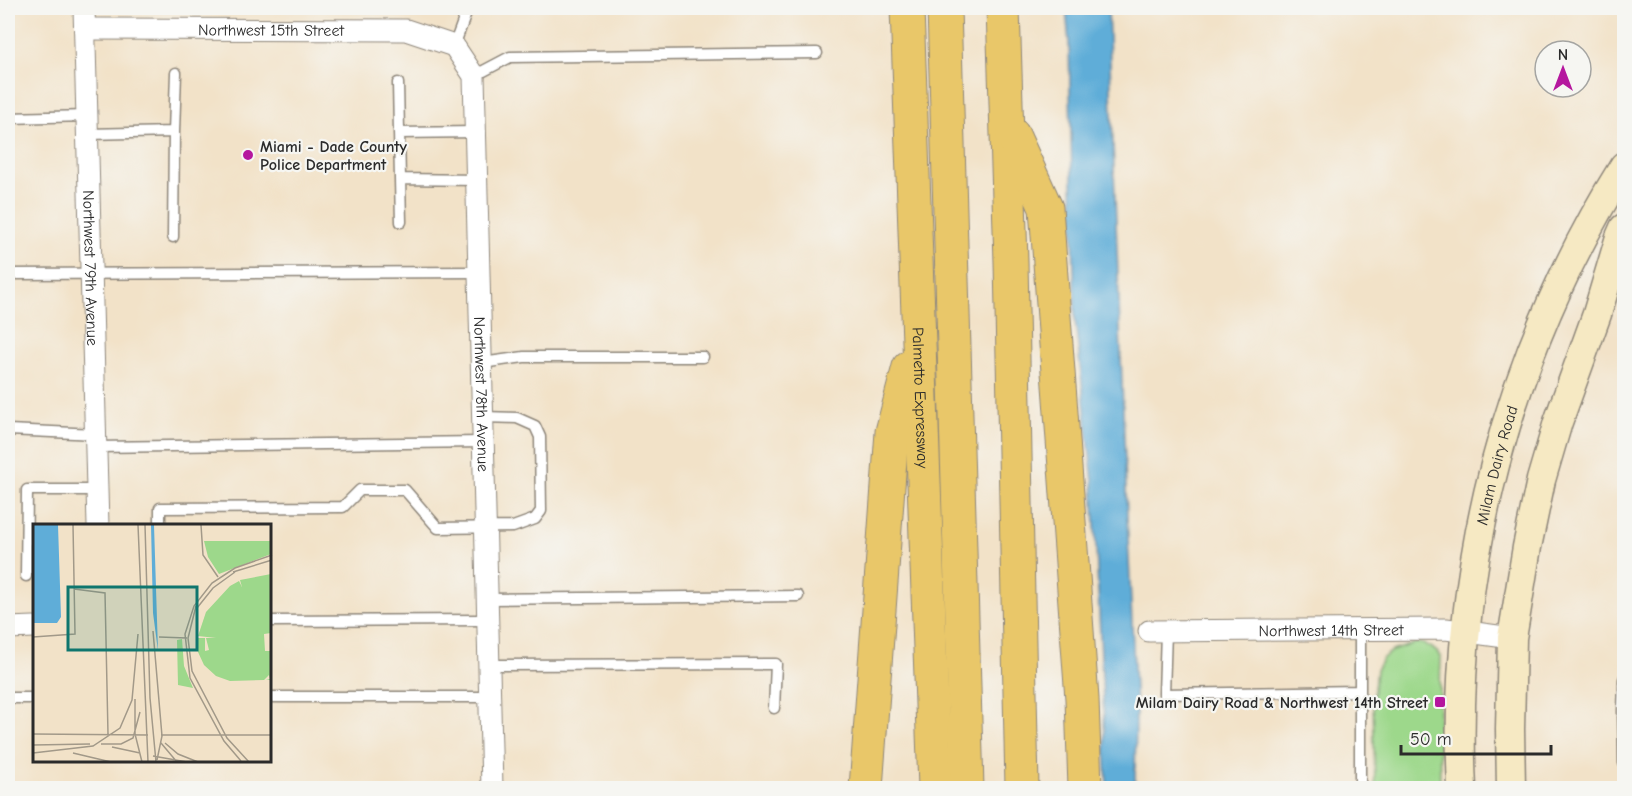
<svg xmlns="http://www.w3.org/2000/svg" width="1632" height="796" viewBox="0 0 1632 796" font-family="'Comic Neue',sans-serif">
<rect width="100%" height="100%" fill="#f6f6f2"/>
<filter id="ink" filterUnits="userSpaceOnUse"><feTurbulence type="fractalNoise" baseFrequency=".0167" numOctaves="2"/><feDisplacementMap in="SourceGraphic" scale="12" xChannelSelector="R" yChannelSelector="G"/><feConvolveMatrix kernelMatrix="1 2 1 2 8 2 1 2 1" color-interpolation-filters="sRGB"/></filter>
<filter id="wash" filterUnits="userSpaceOnUse"><feTurbulence type="fractalNoise" baseFrequency=".008" numOctaves="4" result="noise"/><feDisplacementMap in="SourceGraphic" scale="24" xChannelSelector="R" yChannelSelector="G"/><feGaussianBlur stdDeviation="1.35" result="paint"/><feColorMatrix in="noise" values="0 0 0 0 0 0 0 0 0 0 0 0 0 0 0 0 0 1.4 0 .05"/><feComposite in="paint" operator="in"/></filter>
<g filter="url(#wash)">
<rect width="100%" height="100%" fill="#f2e2c8"/>
<path fill="#9dd88b" stroke="#64825b" stroke-width="1.5" d="M 1416,643 C 1427,643 1433,648 1441,656 L 1439,719 L 1440,788 L 1375,788 L 1373,699 L 1376,670 L 1383,658 L 1392,651 Z"/>
<path fill="#5fadd8" stroke="#456c82" stroke-width="1.5" d="M 1066,8 L 1108,8 L 1127,515 L 1136,709 L 1135,788 L 1107,788 L 1093,482 L 1075,320 L 1069,43 Z"/>
</g>
<g filter="url(#ink)">
<g fill="none" stroke-linecap="round" stroke-linejoin="round">
<defs>
<path id="service" d="M 454,46 L 468,8
M 474,76 L 510,57 L 817,53
M 398,83 L 400,179 L 477,180
M 8,118 L 88,116
M 399,133 L 476,132
M 88,134 L 174,132 L 176,73
M 400,179 L 401,222
M 173,237 L 174,132
M 8,274 L 480,272
M 482,363 L 524,357 L 703,357
M 8,430 L 96,434
M 97,447 L 483,442
M 160,526 L 160,508 L 343,507 L 360,490 L 405,490 L 438,528 L 513,527 L 535,519 L 541,511 L 540,437 L 535,426 L 517,418 L 483,417
M 26,576 L 27,490 L 98,490
M 487,599 L 798,596
M 270,621 L 487,620
M 1360,630 L 1360,788
M 1166,631 L 1164,694 L 1360,691
M 488,665 L 776,664 L 774,708
M 1624,679 L 1623,711 L 1624,763
M 270,697 L 489,697
M 8,698 L 34,698"/>
<g id="minor">
<path id="s1" d="M 84,8 L 98,526"/>
<path id="s2" d="M 85,29 L 406,30 L 454,46 L 474,76 L 492,788"/>
<path d="M 8,628 L 34,627"/>
<path id="s3" d="M 1149,631 L 1446,629 L 1512,638"/>
</g>
<g id="secondary">
<path id="s4" d="M 1462,788 C 1451,569 1507,353 1624,166"/>
<path d="M 1511,788 L 1510,729 L 1512,638 L 1527,547 L 1541,480 L 1558,422 L 1597,314 L 1620,237 L 1624,228"/>
</g>
<g id="motorway">
<path id="s5" d="M 907,8 L 935,788"/>
<path d="M 944,8 L 967,788"/>
<path d="M 1003,8 L 1011,262 L 1022,788"/>
<path d="M 1013,135 L 1046,208 L 1082,699 L 1085,788"/>
<path d="M 866,788 L 892,432 L 909,367"/>
</g>
</defs>
<use href="#service" stroke="#8e867a" stroke-width="13"/>
<use href="#minor" stroke="#8e867a" stroke-width="23"/>
<use href="#secondary" stroke="#8e867a" stroke-width="31"/>
<use href="#motorway" stroke="#8e867a" stroke-width="35"/>
<use href="#service" stroke="#fff" stroke-width="10"/>
<use href="#minor" stroke="#fff" stroke-width="21"/>
<use href="#secondary" stroke="#f6e9c3" stroke-width="28"/>
<use href="#motorway" stroke="#e9c769" stroke-width="33"/>
</g>
</g>
<g fill="#b5179e" stroke="#f6f6f2" stroke-width="2">
<circle cx="248" cy="155" r="6"/>
<rect x="1434" y="696" width="12" height="12" rx="3"/>
</g>
<g text-anchor="middle" stroke-width="4.5" stroke-linejoin="round" paint-order="stroke">
<g font-size="16" fill="#2b2b2b" stroke="#f6f6f2">
<text dy="6" stroke="none"><textPath href="#s2" startOffset="186">Northwest 15th Street</textPath></text>
<text dy="6" stroke="none"><textPath href="#s1" startOffset="260">Northwest 79th Avenue</textPath></text>
<text dy="6" stroke="none"><textPath href="#s2" startOffset="726">Northwest 78th Avenue</textPath></text>
<text dy="6" stroke="none"><textPath href="#s5" startOffset="390">Palmetto Expressway</textPath></text>
<text dy="6" stroke="none"><textPath href="#s4" startOffset="326">Milam Dairy Road</textPath></text>
<text dy="6" stroke="none"><textPath href="#s3" startOffset="182">Northwest 14th Street</textPath></text>
</g>
<g font-size="16" font-weight="bold" fill="#2b2b2b" stroke="#f6f6f2" text-anchor="start">
<text x="260" y="152">Miami - Dade County<tspan x="260" dy="18">Police Department</tspan></text>
<text x="1428" y="708" text-anchor="end">Milam Dairy Road &amp; Northwest 14th Street</text>
</g>
</g>
<g transform="translate(33 524)">
<rect width="238" height="238" fill="#f2e2c8"/>
<path d="M 171,17 L 238,17 L 238,30 L 186,50 L 175,33 ZM 238,50 L 238,109 L 231,110 L 232,127 L 238,127 L 238,156 L 233,156 L 237,155 L 236,151 L 231,156 L 197,157 L 183,152 L 171,141 L 165,128 L 165,114 L 172,114 L 172,127 L 176,126 L 173,114 L 183,114 L 165,112 L 173,88 L 197,62 L 206,57 L 209,63 L 207,56 ZM 149,115 L 151,142 L 160,164 L 145,161 L 144,116 Z" fill="#9dd88b"/>
<path d="M 0,1 L 25,1 L 28,93 L 24,99 L 0,99 ZM 118,1 L 121,1 L 125,127 L 120,89 Z" fill="#5fadd8"/>
<path fill="none" stroke="#a29989" stroke-width="1.5" d="M 105,1 L 115,238M 112,1 L 117,174 L 123,238M 168,1 L 170,31 L 185,53M 200,48 L 239,36M 41,65 L 72,69 L 75,210M 163,82 L 155,114 L 159,147 L 194,214 L 216,238M 164,84 L 180,64 L 202,48M 120,107 L 129,212 L 124,236M 0,113 L 42,110 L 40,1M 126,113 L 154,114M 102,175 L 102,210 L 109,238M 0,210 L 115,211M 128,211 L 239,211M 128,219 L 144,238M 132,219 L 145,230 L 165,238M 68,220 L 88,220 L 100,214 L 107,188M 0,221 L 57,220M 79,223 L 107,229M 0,229 L 60,222 L 87,204 L 99,176 L 105,110M 40,229 L 78,238M 120,232 L 154,238M 208,237 L 191,217 L 157,154 L 152,110 L 161,82 L 179,59 L 202,44 L 239,31"/>
<path fill="#0f766e" fill-opacity="0.15" stroke="#0f766e" stroke-width="3" d="M 35,63 L 164,63 L 164,126 L 35,126 Z"/>
<rect width="238" height="238" fill="none" stroke="#2b2b2b" stroke-width="3"/>
</g>
<rect width="1632" height="796" fill="none" stroke="#f6f6f2" stroke-width="30"/>
<g transform="translate(1563 69)"><circle r="28" fill="#f6f6f2" stroke="#a5a5a2" stroke-width="1.5"/>
<path d="M0-4.5L10 22L0 15L-10 22Z" fill="#b5179e"/>
<text y="-9" font-size="16" font-weight="bold" text-anchor="middle" fill="#2b2b2b">N</text>
</g>
<path d="M1401 745v9h150v-9" fill="none" stroke="#2b2b2b" stroke-width="3"/>
<text x="1410" y="745" font-size="18" fill="#2b2b2b" stroke="#f6f6f2" stroke-width="4.5" paint-order="stroke">50 m</text>
</svg>
